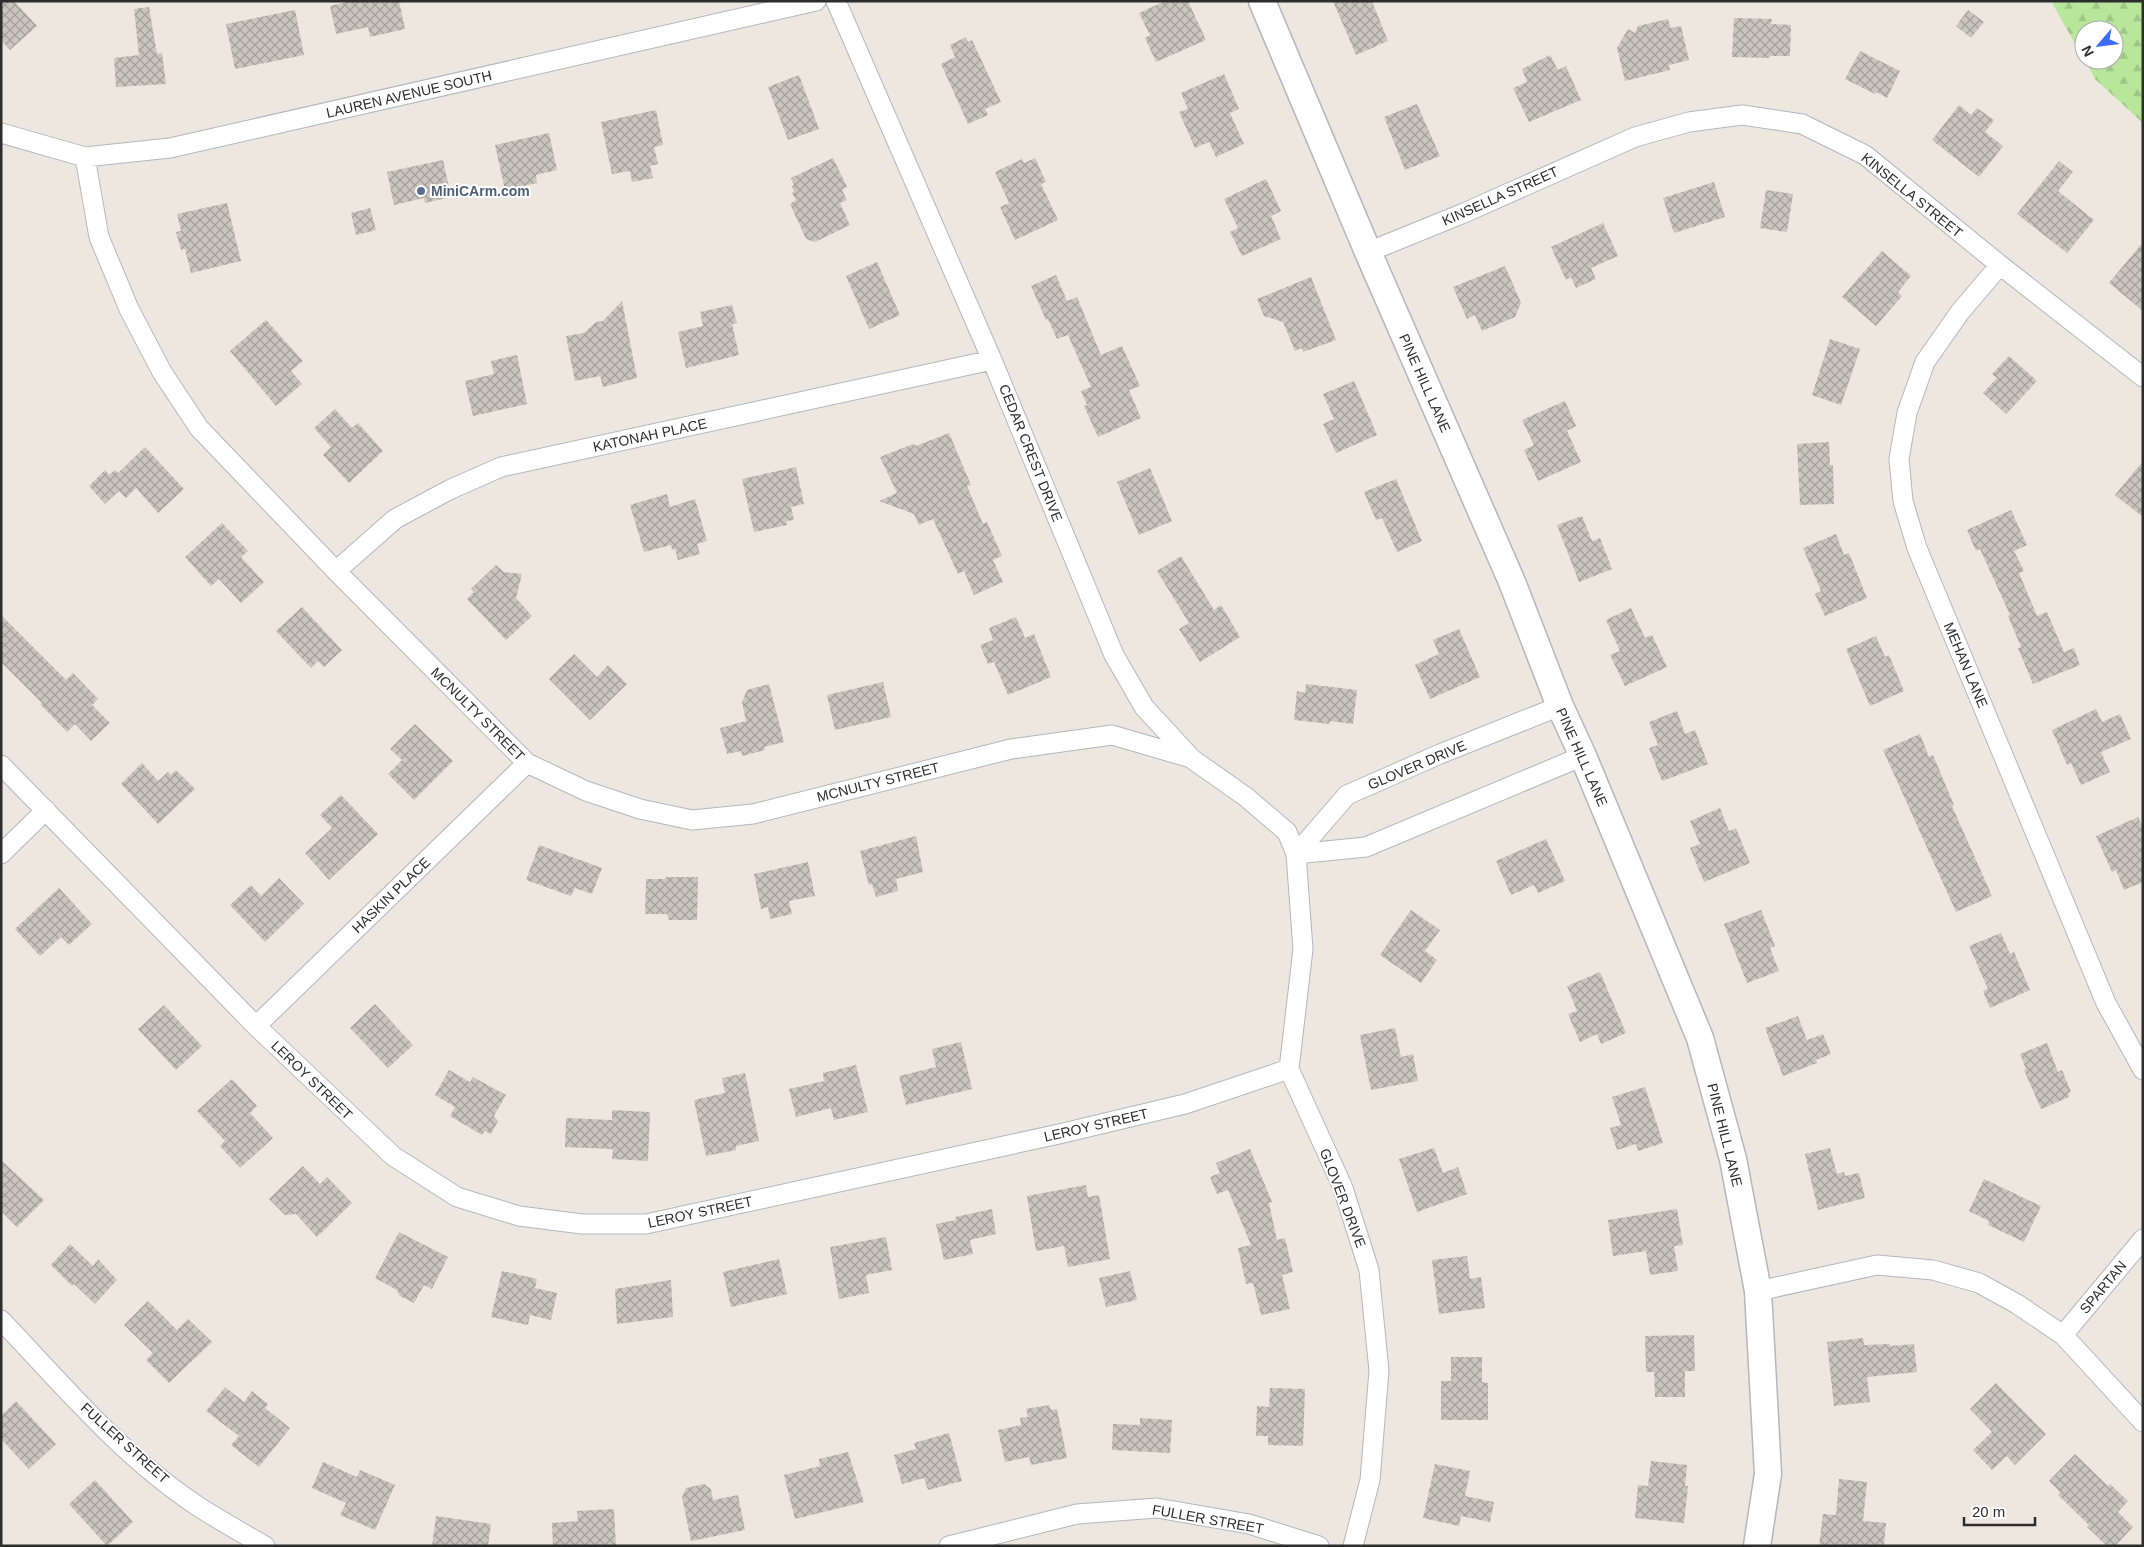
<svg xmlns="http://www.w3.org/2000/svg" width="2144" height="1547" viewBox="0 0 2144 1547" font-family="Arial,sans-serif">
<defs>
<pattern id="forest-firs" width="22" height="20" patternUnits="userSpaceOnUse" patternTransform="scale(1.25)"><rect width="22" height="20" fill="#b8e69b"/><path d="M5 1l3.5 6h-7zM16 11l3.5 6h-7z" fill="#9ec686"/></pattern>
<pattern id="building-cross-hatch" width="8" height="8" patternUnits="userSpaceOnUse" patternTransform="scale(1.25)"><rect width="8" height="8" fill="#cac5bd"/><path d="M0 0l8 8M0 8l8-8" fill="none" stroke="#a4a09a"/></pattern>
</defs>
<rect width="100%" height="100%" fill="#eee7df"/>
<path fill="url(#forest-firs)" d="M 2073,1 L 2143,1 L 2143,123 L 2095,79 L 2085,60 L 2114,60 L 2114,30 L 2084,30 L 2084,59 L 2052,3 Z"/>
<path fill="url(#building-cross-hatch)" d="M 1,1 L 14,1 L 37,26 L 10,50 L 1,40 Z
M 351,1 L 399,1 L 405,29 L 370,37 L 368,27 L 336,34 L 330,6 Z
M 1165,1 L 1188,1 L 1206,40 L 1156,62 L 1145,38 L 1150,35 L 1139,13 Z
M 1333,1 L 1372,1 L 1388,41 L 1356,55 Z
M 149,7 L 157,54 L 162,53 L 166,84 L 116,87 L 114,58 L 139,55 L 134,9 Z
M 295,10 L 304,55 L 235,69 L 226,24 Z
M 1968,10 L 1984,22 L 1971,38 L 1956,26 Z
M 1734,18 L 1772,19 L 1771,24 L 1791,25 L 1790,56 L 1770,56 L 1770,58 L 1732,57 Z
M 1668,19 L 1671,28 L 1681,26 L 1689,60 L 1669,65 L 1670,70 L 1625,81 L 1617,48 L 1628,29 L 1635,33 L 1638,26 Z
M 966,37 L 968,42 L 972,40 L 1001,102 L 985,109 L 988,115 L 968,124 L 941,64 L 955,57 L 950,45 Z
M 1860,51 L 1900,71 L 1887,98 L 1876,92 L 1875,94 L 1845,79 Z
M 1550,55 L 1558,70 L 1566,66 L 1581,100 L 1529,122 L 1513,88 L 1527,82 L 1522,69 Z
M 1224,74 L 1239,109 L 1230,113 L 1244,144 L 1216,157 L 1209,142 L 1195,148 L 1179,112 L 1188,109 L 1181,93 Z
M 799,75 L 819,129 L 788,140 L 768,87 Z
M 1417,104 L 1440,156 L 1405,170 L 1384,117 Z
M 1959,105 L 1971,115 L 1977,108 L 1994,120 L 1985,132 L 2003,146 L 1979,177 L 1932,140 Z
M 656,110 L 663,145 L 654,147 L 658,164 L 650,166 L 653,178 L 632,182 L 630,171 L 612,174 L 601,122 Z
M 549,133 L 557,170 L 536,175 L 537,183 L 505,190 L 495,145 Z
M 833,158 L 847,187 L 842,190 L 847,200 L 840,203 L 850,225 L 815,242 L 806,239 L 790,204 L 796,200 L 792,193 L 794,192 L 792,186 L 794,185 L 791,178 Z
M 1035,158 L 1046,182 L 1041,184 L 1058,220 L 1015,240 L 1000,207 L 1009,203 L 995,172 L 1022,159 L 1024,163 Z
M 443,160 L 451,197 L 425,203 L 424,198 L 394,205 L 387,172 Z
M 2059,161 L 2073,172 L 2058,191 L 2094,220 L 2067,253 L 2017,214 Z
M 1266,179 L 1281,211 L 1271,216 L 1281,239 L 1242,256 L 1230,232 L 1238,228 L 1224,199 Z
M 1714,182 L 1725,217 L 1674,233 L 1663,198 Z
M 1766,190 L 1793,194 L 1787,232 L 1760,228 Z
M 227,203 L 241,261 L 191,273 L 185,249 L 181,250 L 176,232 L 181,231 L 177,214 Z
M 370,208 L 376,230 L 356,235 L 351,213 Z
M 1603,223 L 1618,256 L 1591,268 L 1596,279 L 1576,288 L 1571,277 L 1566,280 L 1551,247 Z
M 2143,242 L 2143,311 L 2109,283 Z
M 1882,251 L 1911,276 L 1898,292 L 1902,296 L 1876,326 L 1842,297 Z
M 877,262 L 900,315 L 869,329 L 846,276 Z
M 1505,266 L 1521,303 L 1515,317 L 1482,331 L 1475,315 L 1467,319 L 1453,287 Z
M 1056,275 L 1067,301 L 1077,297 L 1101,355 L 1122,346 L 1140,386 L 1129,390 L 1141,418 L 1098,437 L 1084,406 L 1087,405 L 1081,391 L 1091,387 L 1068,335 L 1057,339 L 1048,319 L 1046,320 L 1031,286 Z
M 1311,277 L 1336,340 L 1303,352 L 1302,348 L 1295,351 L 1283,322 L 1264,316 L 1257,299 Z
M 622,301 L 637,378 L 603,387 L 600,376 L 575,381 L 566,336 L 584,333 L 596,322 L 603,321 Z
M 732,305 L 737,323 L 732,324 L 739,355 L 686,368 L 678,332 L 703,326 L 700,312 Z
M 266,320 L 303,361 L 291,371 L 302,384 L 276,406 L 230,351 Z
M 1830,339 L 1860,349 L 1841,405 L 1812,395 Z
M 517,355 L 527,404 L 473,416 L 465,381 L 494,374 L 491,361 Z
M 2009,356 L 2037,381 L 2006,414 L 1983,393 L 1997,378 L 1992,374 Z
M 1354,381 L 1377,435 L 1336,453 L 1323,424 L 1334,419 L 1323,394 Z
M 1565,401 L 1576,426 L 1567,431 L 1581,462 L 1538,481 L 1524,450 L 1534,445 L 1522,420 Z
M 335,409 L 352,428 L 358,423 L 383,451 L 349,483 L 323,455 L 331,447 L 314,428 Z
M 949,433 L 971,485 L 967,486 L 983,524 L 987,522 L 1002,556 L 993,560 L 1003,582 L 974,595 L 964,571 L 958,574 L 933,519 L 919,525 L 914,514 L 879,501 L 897,493 L 880,457 L 913,444 L 916,446 Z
M 1829,442 L 1830,465 L 1833,465 L 1834,504 L 1800,505 L 1797,444 Z
M 145,447 L 184,489 L 158,513 L 136,488 L 126,498 L 119,491 L 105,504 L 89,486 L 105,470 L 109,475 L 115,470 L 118,473 Z
M 2143,461 L 2143,517 L 2115,495 Z
M 796,467 L 804,504 L 791,507 L 794,520 L 786,521 L 787,525 L 754,532 L 742,479 Z
M 1150,468 L 1172,521 L 1139,535 L 1117,482 Z
M 1396,479 L 1422,541 L 1397,552 L 1382,518 L 1376,520 L 1364,492 Z
M 667,494 L 670,507 L 695,499 L 707,541 L 697,544 L 700,554 L 678,560 L 675,549 L 672,550 L 671,545 L 644,552 L 630,505 Z
M 2011,510 L 2027,545 L 2014,551 L 2024,571 L 2019,573 L 2037,616 L 2047,612 L 2064,652 L 2074,648 L 2080,665 L 2033,684 L 2018,648 L 2021,647 L 2008,616 L 2010,615 L 1980,549 L 1976,551 L 1967,530 Z
M 1582,516 L 1592,541 L 1600,538 L 1612,569 L 1579,582 L 1557,525 Z
M 222,523 L 248,551 L 241,557 L 264,582 L 241,603 L 219,579 L 211,586 L 185,557 Z
M 1836,534 L 1844,555 L 1849,553 L 1867,598 L 1825,616 L 1815,594 L 1821,591 L 1803,548 Z
M 1181,556 L 1214,610 L 1221,605 L 1240,637 L 1200,662 L 1179,629 L 1189,623 L 1157,571 Z
M 496,565 L 504,572 L 522,574 L 516,598 L 532,616 L 506,640 L 467,599 L 474,592 L 471,589 Z
M 302,607 L 342,650 L 324,667 L 318,661 L 311,668 L 276,631 Z
M 1631,608 L 1645,638 L 1652,635 L 1667,667 L 1625,686 L 1610,655 L 1620,651 L 1606,620 Z
M 1,615 L 66,680 L 73,673 L 98,699 L 92,705 L 110,723 L 91,741 L 75,724 L 67,732 L 40,704 L 42,703 L 1,662 Z
M 1016,617 L 1025,638 L 1034,634 L 1051,677 L 1008,695 L 994,662 L 988,664 L 980,645 L 993,640 L 989,628 Z
M 1459,629 L 1480,677 L 1430,699 L 1415,665 L 1439,654 L 1433,640 Z
M 1876,636 L 1885,657 L 1889,655 L 1904,691 L 1870,706 L 1846,649 Z
M 574,654 L 597,677 L 608,665 L 627,684 L 590,720 L 549,679 Z
M 883,682 L 891,717 L 835,730 L 827,695 Z
M 769,684 L 784,742 L 764,747 L 765,750 L 742,756 L 741,751 L 727,754 L 720,728 L 746,721 L 742,702 L 747,690 Z
M 1306,684 L 1357,690 L 1353,724 L 1330,721 L 1330,724 L 1294,720 L 1297,691 L 1305,693 Z
M 2096,709 L 2102,722 L 2120,714 L 2131,739 L 2101,752 L 2110,772 L 2081,785 L 2071,763 L 2067,765 L 2052,730 Z
M 1677,711 L 1685,734 L 1695,730 L 1708,764 L 1662,781 L 1649,748 L 1658,745 L 1649,722 Z
M 415,724 L 453,761 L 414,800 L 388,774 L 402,760 L 390,749 Z
M 1920,734 L 1929,757 L 1933,755 L 1954,805 L 1952,806 L 1992,896 L 1956,912 L 1883,750 Z
M 142,763 L 158,781 L 168,772 L 171,775 L 176,770 L 195,789 L 158,824 L 121,784 Z
M 341,795 L 378,834 L 329,880 L 305,853 L 332,828 L 320,815 Z
M 1720,808 L 1729,831 L 1736,828 L 1750,863 L 1704,882 L 1690,848 L 1700,844 L 1690,821 Z
M 2138,817 L 2143,827 L 2143,882 L 2124,890 L 2116,870 L 2112,872 L 2096,836 Z
M 916,836 L 923,872 L 896,879 L 898,891 L 876,897 L 872,884 L 869,885 L 860,851 Z
M 1546,839 L 1565,881 L 1538,893 L 1534,885 L 1511,895 L 1496,861 Z
M 539,845 L 602,868 L 592,894 L 575,888 L 571,896 L 526,880 Z
M 808,862 L 815,896 L 789,901 L 792,914 L 770,919 L 768,907 L 761,909 L 754,874 Z
M 666,877 L 698,877 L 697,920 L 669,920 L 667,914 L 645,914 L 646,879 L 665,879 Z
M 279,878 L 304,904 L 265,942 L 230,905 L 251,885 L 261,896 Z
M 59,888 L 92,924 L 69,945 L 61,937 L 40,956 L 15,929 Z
M 1411,910 L 1440,930 L 1425,951 L 1437,960 L 1421,983 L 1380,955 Z
M 1761,910 L 1775,946 L 1770,948 L 1779,971 L 1747,983 L 1724,924 Z
M 2001,933 L 2010,954 L 2014,952 L 2030,990 L 1990,1008 L 1983,991 L 1988,989 L 1969,946 Z
M 1600,972 L 1626,1033 L 1601,1044 L 1597,1034 L 1580,1042 L 1568,1014 L 1577,1011 L 1567,986 Z
M 375,1004 L 413,1045 L 388,1068 L 350,1028 Z
M 164,1005 L 202,1046 L 176,1070 L 138,1029 Z
M 1798,1016 L 1807,1040 L 1823,1034 L 1831,1054 L 1816,1060 L 1817,1063 L 1783,1076 L 1765,1028 Z
M 1395,1028 L 1401,1057 L 1413,1054 L 1418,1081 L 1371,1090 L 1360,1035 Z
M 961,1042 L 972,1089 L 906,1105 L 899,1076 L 936,1067 L 932,1049 Z
M 2047,1043 L 2058,1072 L 2062,1070 L 2071,1092 L 2068,1093 L 2069,1097 L 2041,1109 L 2024,1070 L 2026,1069 L 2020,1054 Z
M 856,1065 L 868,1112 L 834,1120 L 831,1108 L 796,1117 L 789,1089 L 824,1081 L 823,1073 Z
M 449,1070 L 470,1082 L 473,1077 L 506,1095 L 494,1116 L 498,1121 L 491,1134 L 485,1131 L 482,1135 L 450,1116 L 455,1107 L 435,1095 Z
M 745,1073 L 759,1141 L 736,1146 L 736,1150 L 706,1156 L 694,1100 L 725,1093 L 722,1078 Z
M 232,1079 L 257,1106 L 250,1113 L 273,1138 L 240,1168 L 220,1146 L 225,1141 L 197,1111 Z
M 1645,1087 L 1663,1143 L 1638,1151 L 1636,1144 L 1617,1150 L 1610,1128 L 1621,1125 L 1612,1097 Z
M 612,1110 L 650,1112 L 648,1161 L 612,1159 L 613,1149 L 565,1147 L 566,1118 L 612,1120 Z
M 1434,1148 L 1443,1173 L 1458,1167 L 1467,1194 L 1417,1212 L 1399,1159 Z
M 1830,1148 L 1837,1174 L 1844,1172 L 1845,1176 L 1859,1173 L 1865,1198 L 1818,1210 L 1805,1154 Z
M 1250,1149 L 1272,1202 L 1269,1203 L 1277,1240 L 1285,1238 L 1293,1272 L 1282,1275 L 1290,1309 L 1261,1315 L 1253,1283 L 1246,1284 L 1238,1248 L 1251,1245 L 1228,1190 L 1217,1194 L 1210,1177 L 1220,1173 L 1216,1163 Z
M 1,1160 L 44,1200 L 17,1227 L 1,1211 Z
M 303,1166 L 320,1184 L 327,1177 L 352,1203 L 317,1237 L 296,1214 L 285,1215 L 269,1199 Z
M 1984,1179 L 2041,1206 L 2024,1242 L 1988,1225 L 1989,1221 L 1969,1211 Z
M 1086,1185 L 1088,1197 L 1099,1195 L 1110,1259 L 1068,1267 L 1064,1246 L 1036,1251 L 1027,1196 Z
M 992,1209 L 996,1234 L 970,1240 L 973,1254 L 944,1260 L 936,1224 L 956,1220 L 955,1217 Z
M 1677,1209 L 1683,1245 L 1674,1246 L 1678,1271 L 1650,1275 L 1646,1251 L 1613,1256 L 1608,1220 Z
M 399,1232 L 448,1257 L 432,1289 L 424,1285 L 414,1303 L 400,1296 L 397,1290 L 375,1278 Z
M 886,1237 L 892,1270 L 866,1275 L 869,1293 L 839,1299 L 830,1247 Z
M 70,1244 L 93,1266 L 98,1259 L 117,1280 L 95,1304 L 74,1284 L 72,1286 L 51,1265 Z
M 1467,1256 L 1470,1279 L 1481,1277 L 1485,1308 L 1439,1314 L 1432,1260 Z
M 779,1259 L 787,1294 L 731,1307 L 723,1272 Z
M 502,1271 L 537,1279 L 535,1288 L 557,1293 L 551,1320 L 530,1315 L 528,1325 L 491,1317 Z
M 1130,1271 L 1137,1300 L 1106,1307 L 1099,1278 Z
M 671,1280 L 673,1317 L 617,1324 L 615,1289 Z
M 148,1301 L 177,1330 L 188,1319 L 212,1342 L 169,1383 L 146,1360 L 153,1353 L 124,1325 Z
M 1694,1335 L 1695,1371 L 1685,1371 L 1685,1397 L 1655,1397 L 1654,1372 L 1646,1372 L 1645,1336 Z
M 1863,1338 L 1864,1345 L 1890,1344 L 1890,1346 L 1914,1344 L 1917,1372 L 1867,1377 L 1870,1402 L 1834,1406 L 1827,1342 Z
M 1451,1357 L 1482,1357 L 1482,1382 L 1488,1383 L 1488,1420 L 1441,1420 L 1441,1381 L 1451,1381 Z
M 1996,1383 L 2046,1434 L 2015,1465 L 2007,1456 L 1992,1470 L 1973,1450 L 1992,1432 L 1970,1409 Z
M 225,1387 L 244,1402 L 252,1391 L 268,1404 L 265,1408 L 290,1428 L 259,1467 L 231,1445 L 239,1436 L 206,1411 Z
M 1270,1388 L 1305,1389 L 1303,1446 L 1268,1445 L 1268,1436 L 1256,1436 L 1257,1406 L 1269,1407 Z
M 16,1401 L 56,1444 L 29,1469 L 1,1439 L 1,1416 Z
M 1049,1405 L 1051,1410 L 1057,1409 L 1067,1458 L 1031,1465 L 1029,1457 L 1005,1462 L 998,1430 L 1021,1425 L 1020,1418 L 1028,1417 L 1026,1409 Z
M 1140,1418 L 1172,1420 L 1170,1453 L 1112,1450 L 1113,1424 L 1140,1425 Z
M 949,1433 L 962,1481 L 928,1490 L 924,1478 L 902,1484 L 894,1455 L 916,1449 L 914,1443 Z
M 848,1452 L 864,1502 L 795,1519 L 784,1475 L 820,1466 L 819,1459 Z
M 2075,1454 L 2108,1486 L 2110,1484 L 2128,1501 L 2118,1512 L 2133,1527 L 2115,1546 L 2107,1546 L 2087,1527 L 2089,1525 L 2058,1495 L 2060,1492 L 2049,1481 Z
M 1651,1461 L 1687,1465 L 1685,1486 L 1688,1486 L 1684,1523 L 1635,1518 L 1638,1485 L 1648,1486 Z
M 323,1462 L 357,1477 L 360,1470 L 395,1485 L 375,1530 L 340,1515 L 346,1503 L 312,1488 Z
M 1435,1464 L 1470,1471 L 1465,1496 L 1494,1502 L 1490,1522 L 1461,1516 L 1459,1526 L 1423,1518 Z
M 1839,1479 L 1867,1482 L 1863,1521 L 1886,1523 L 1884,1546 L 1819,1546 L 1823,1514 L 1836,1515 Z
M 95,1480 L 133,1522 L 107,1546 L 69,1504 Z
M 704,1484 L 711,1489 L 713,1500 L 738,1495 L 745,1530 L 691,1541 L 682,1497 L 686,1488 Z
M 614,1509 L 616,1546 L 553,1546 L 552,1523 L 578,1521 L 577,1511 Z
M 436,1516 L 491,1524 L 488,1546 L 432,1546 Z"/>
<g fill="none" stroke-linecap="round" stroke-linejoin="round">
<defs>
<path id="street" d="M 836,1 L 992,360 L 1114,655 L 1144,707 L 1192,759 L 1246,797 L 1287,832 L 1296,854 L 1303,949 L 1289,1069 L 1343,1188 L 1369,1270 L 1379,1371 L 1370,1480 L 1353,1546
M 1,133 L 85,157 L 170,148 L 816,1
M 85,157 L 99,237 L 129,309 L 162,372 L 199,428 L 336,571 L 527,763 L 586,791 L 640,809 L 692,820 L 753,814 L 1011,749 L 1112,735 L 1191,758
M 1368,252 L 1464,213 L 1635,137 L 1689,122 L 1742,115 L 1802,124 L 1865,155 L 2000,265 L 2143,377
M 2000,265 L 1960,312 L 1925,362 L 1907,413 L 1899,459 L 1903,501 L 1917,548 L 2106,1003 L 2143,1070
M 336,571 L 395,519 L 449,490 L 501,467 L 992,360
M 1,765 L 256,1026 L 393,1156 L 457,1197 L 519,1216 L 582,1224 L 646,1224 L 1059,1134 L 1185,1104 L 1289,1069
M 1,854 L 46,810
M 1296,854 L 1347,795 L 1440,754 L 1560,706
M 1296,854 L 1366,847 L 1583,756
M 256,1026 L 527,763
M 1758,1291 L 1877,1265 L 1933,1270 L 1979,1283 L 2017,1304 L 2063,1335 L 2143,1422
M 1,1320 C 62,1384 122,1456 196,1505 C 219,1520 242,1533 265,1546
M 2063,1335 L 2143,1239
M 949,1546 L 1077,1514 L 1157,1508 L 1249,1524 L 1319,1546"/>
<path id="secondary" d="M 1262,1 L 1368,252 L 1512,582 L 1560,706 L 1583,756 L 1700,1038 L 1733,1159 L 1758,1291 L 1768,1474 L 1757,1546"/>
</defs>
<use href="#street" stroke="#b3b6c0" stroke-width="21"/>
<use href="#secondary" stroke="#b3b6c0" stroke-width="29"/>
<use href="#street" stroke="#fff" stroke-width="19"/>
<use href="#secondary" stroke="#fff" stroke-width="26"/>
</g>
<circle fill="#5c6f8a" stroke="#fff" stroke-width="2" cx="421" cy="191" r="5"/>
<g text-anchor="middle" stroke-width="4" stroke-linejoin="round" paint-order="stroke">
<g font-size="14" fill="#2d2d2d" stroke="#fff">
<text transform="translate(409 94) rotate(-13)" y="5">LAUREN AVENUE SOUTH</text>
<text transform="translate(1912 195) rotate(39)" y="5">KINSELLA STREET</text>
<text transform="translate(1500 196) rotate(-24)" y="5">KINSELLA STREET</text>
<text transform="translate(1425 383) rotate(66)" y="5">PINE HILL LANE</text>
<text transform="translate(650 435) rotate(-12)" y="5">KATONAH PLACE</text>
<text transform="translate(1031 453) rotate(68)" y="5">CEDAR CREST DRIVE</text>
<text transform="translate(1966 665) rotate(67)" y="5">MEHAN LANE</text>
<text transform="translate(478 714) rotate(45)" y="5">MCNULTY STREET</text>
<text transform="translate(1582 757) rotate(66)" y="5">PINE HILL LANE</text>
<text transform="translate(1417 765) rotate(-23)" y="5">GLOVER DRIVE</text>
<text transform="translate(878 782) rotate(-14)" y="5">MCNULTY STREET</text>
<text transform="translate(391 895) rotate(-44)" y="5">HASKIN PLACE</text>
<text transform="translate(312 1080) rotate(44)" y="5">LEROY STREET</text>
<text transform="translate(1096 1125) rotate(-13)" y="5">LEROY STREET</text>
<text transform="translate(1725 1135) rotate(76)" y="5">PINE HILL LANE</text>
<text transform="translate(1343 1198) rotate(69)" y="5">GLOVER DRIVE</text>
<text transform="translate(700 1212) rotate(-12)" y="5">LEROY STREET</text>
<text transform="translate(2103 1287) rotate(-50)" y="5">SPARTAN</text>
<text transform="translate(125 1443) rotate(42)" y="5">FULLER STREET</text>
<text transform="translate(1208 1519) rotate(10)" y="5">FULLER STREET</text>
</g>
<g font-size="14" font-weight="bold" fill="#4e5e75" stroke="#fff" text-anchor="start">
<text x="431" y="196">MiniCArm.com</text>
</g>
</g>
<rect width="2144" height="1547" fill="none" stroke="#2d2d2d" stroke-width="5"/>
<g transform="translate(2099 45) rotate(242)"><circle r="24" fill="#ffffff" stroke="#ababab"/>
<path d="M0-4L9 19L0 12L-9 19Z" fill="#3d6bfe"/>
<text y="-8" font-size="14" font-weight="bold" text-anchor="middle" fill="#2d2d2d">N</text>
</g>
<path d="M1964 1517v8h71v-8" fill="none" stroke="#2d2d2d" stroke-width="2.5"/>
<text x="1972" y="1517" font-size="15" fill="#2d2d2d" stroke="#ffffff" stroke-width="4" paint-order="stroke">20 m</text>
</svg>
